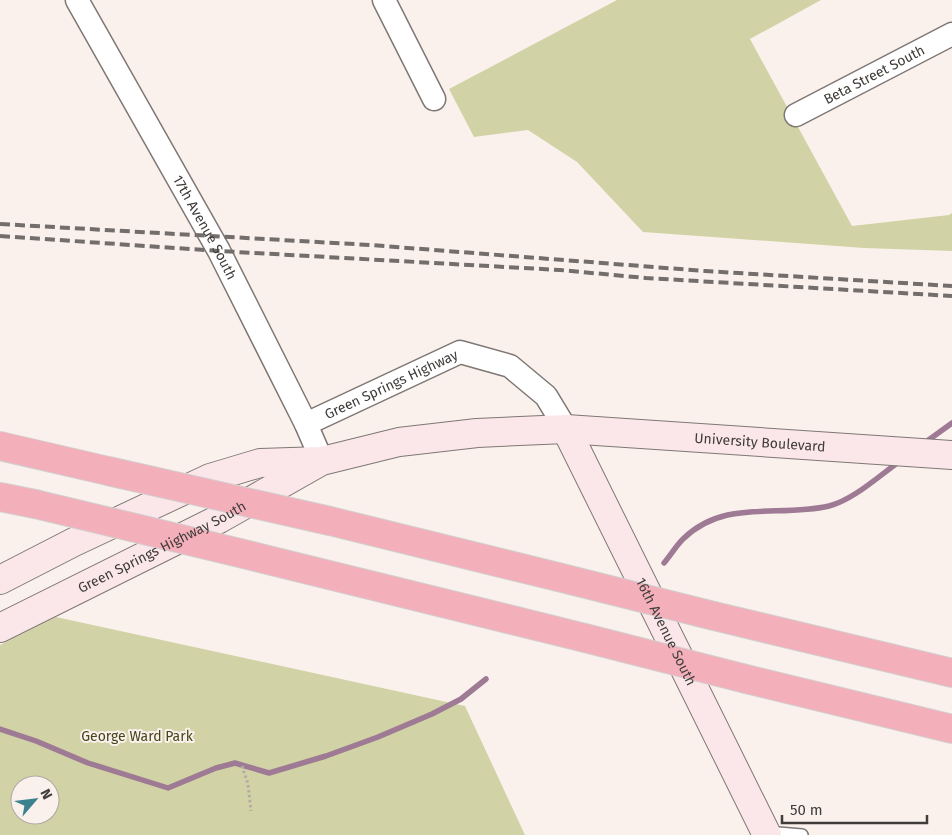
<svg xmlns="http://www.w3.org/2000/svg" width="952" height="835" viewBox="0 0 952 835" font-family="'Fira Sans',sans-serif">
<rect width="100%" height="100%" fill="#faf1ed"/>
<path fill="#d1d3a6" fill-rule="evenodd" d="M 617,0 L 821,0 L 750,39 L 852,226 L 949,215 L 952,213 L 952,251 L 864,248 L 643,232 L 577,162 L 528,130 L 474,137 L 449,89 Z
M 56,617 L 465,706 L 525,835 L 0,835 L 0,645 ZM 20,785 L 50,785 L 50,815 L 20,815 Z"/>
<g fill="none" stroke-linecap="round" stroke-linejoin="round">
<path stroke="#9e7a94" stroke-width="5.5" d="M 923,444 L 952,423
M 664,563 C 670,556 676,546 683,539 C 725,498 778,518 829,506 C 853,500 879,476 900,461
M 0,729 L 36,741 L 88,763 L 168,788 L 216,768 L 235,763 L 269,773 L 326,756 L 378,737 L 432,714 L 461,699 L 486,679"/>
<defs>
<path id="lane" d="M 766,832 L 802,835"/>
<g id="street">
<path id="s1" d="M 77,0 L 219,251 L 306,424 L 322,461"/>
<path d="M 384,0 L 434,99"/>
<path id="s2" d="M 796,115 L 952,34"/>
<path id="s3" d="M 306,424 L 460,352 L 510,366 L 546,396 L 566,429"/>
</g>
<g id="secondary">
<path id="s4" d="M 566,429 L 767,835"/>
<path id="s5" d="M 0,580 L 74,542 L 210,478 L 260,463 L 322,461 L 399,442 L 477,433 L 566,429 L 952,455"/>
<path id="s6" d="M 0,628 L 219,519 L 318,463"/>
</g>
<path id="highway" d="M 0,446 L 108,471
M 0,497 L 35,504
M 330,521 L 558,577
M 256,557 L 585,638
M 714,616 L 952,673
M 750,680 L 952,729"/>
</defs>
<use href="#lane" stroke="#7f7774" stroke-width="14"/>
<use href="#street" stroke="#7f7774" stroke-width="25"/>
<use href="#secondary" stroke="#7f7774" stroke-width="30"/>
<use href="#highway" stroke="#d1d0d0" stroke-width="30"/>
<path stroke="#b2aba8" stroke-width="3" stroke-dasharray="2.5 2.5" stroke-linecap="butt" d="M 242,766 L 248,784 L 251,811"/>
<use href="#lane" stroke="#fff" stroke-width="11"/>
<use href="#street" stroke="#fff" stroke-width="22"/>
<use href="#secondary" stroke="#fbe7ea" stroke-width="28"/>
<use href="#highway" stroke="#f3afba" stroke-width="28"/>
<path stroke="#736e6b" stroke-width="4" stroke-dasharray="10 5" stroke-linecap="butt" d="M 0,224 L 370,245 L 705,271 L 952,286
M 0,236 L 219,251 L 560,270 L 646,278 L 952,296"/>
<defs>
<path id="highway-bridge" d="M 108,471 L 330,521
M 35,504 L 256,557
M 558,577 L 714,616
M 585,638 L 750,680"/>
</defs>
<use href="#highway-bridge" stroke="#d1d0d0" stroke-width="30" stroke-linecap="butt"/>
<use href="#highway-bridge" stroke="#f3afba" stroke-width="28"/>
</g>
<g text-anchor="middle" stroke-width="4" stroke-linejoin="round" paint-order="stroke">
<g font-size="14" fill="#3f3c3a" stroke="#faf1ed">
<text dy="5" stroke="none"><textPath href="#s2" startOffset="88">Beta Street South</textPath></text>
<text dy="5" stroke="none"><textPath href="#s1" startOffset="261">17th Avenue South</textPath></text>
<text dy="5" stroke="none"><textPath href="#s3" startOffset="94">Green Springs Highway</textPath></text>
<text dy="5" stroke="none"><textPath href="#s5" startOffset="789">University Boulevard</textPath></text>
<text dy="5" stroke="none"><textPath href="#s6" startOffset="181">Green Springs Highway South</textPath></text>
<text dy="5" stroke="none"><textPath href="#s4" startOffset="226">16th Avenue South</textPath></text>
</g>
<g font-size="14" fill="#454519" stroke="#faf1ed">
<text x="137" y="741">George Ward Park</text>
</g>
</g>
<g transform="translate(35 800) rotate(62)"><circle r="24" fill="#faf1ed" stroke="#afa9a5"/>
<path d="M0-4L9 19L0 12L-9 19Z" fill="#3c828e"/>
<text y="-8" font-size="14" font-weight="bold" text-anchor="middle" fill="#3f3c3a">N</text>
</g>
<path d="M782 815v8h145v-8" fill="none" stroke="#3f3c3a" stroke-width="2.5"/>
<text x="790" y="815" font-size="15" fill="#3f3c3a" stroke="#faf1ed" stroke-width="4" paint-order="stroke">50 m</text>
</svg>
